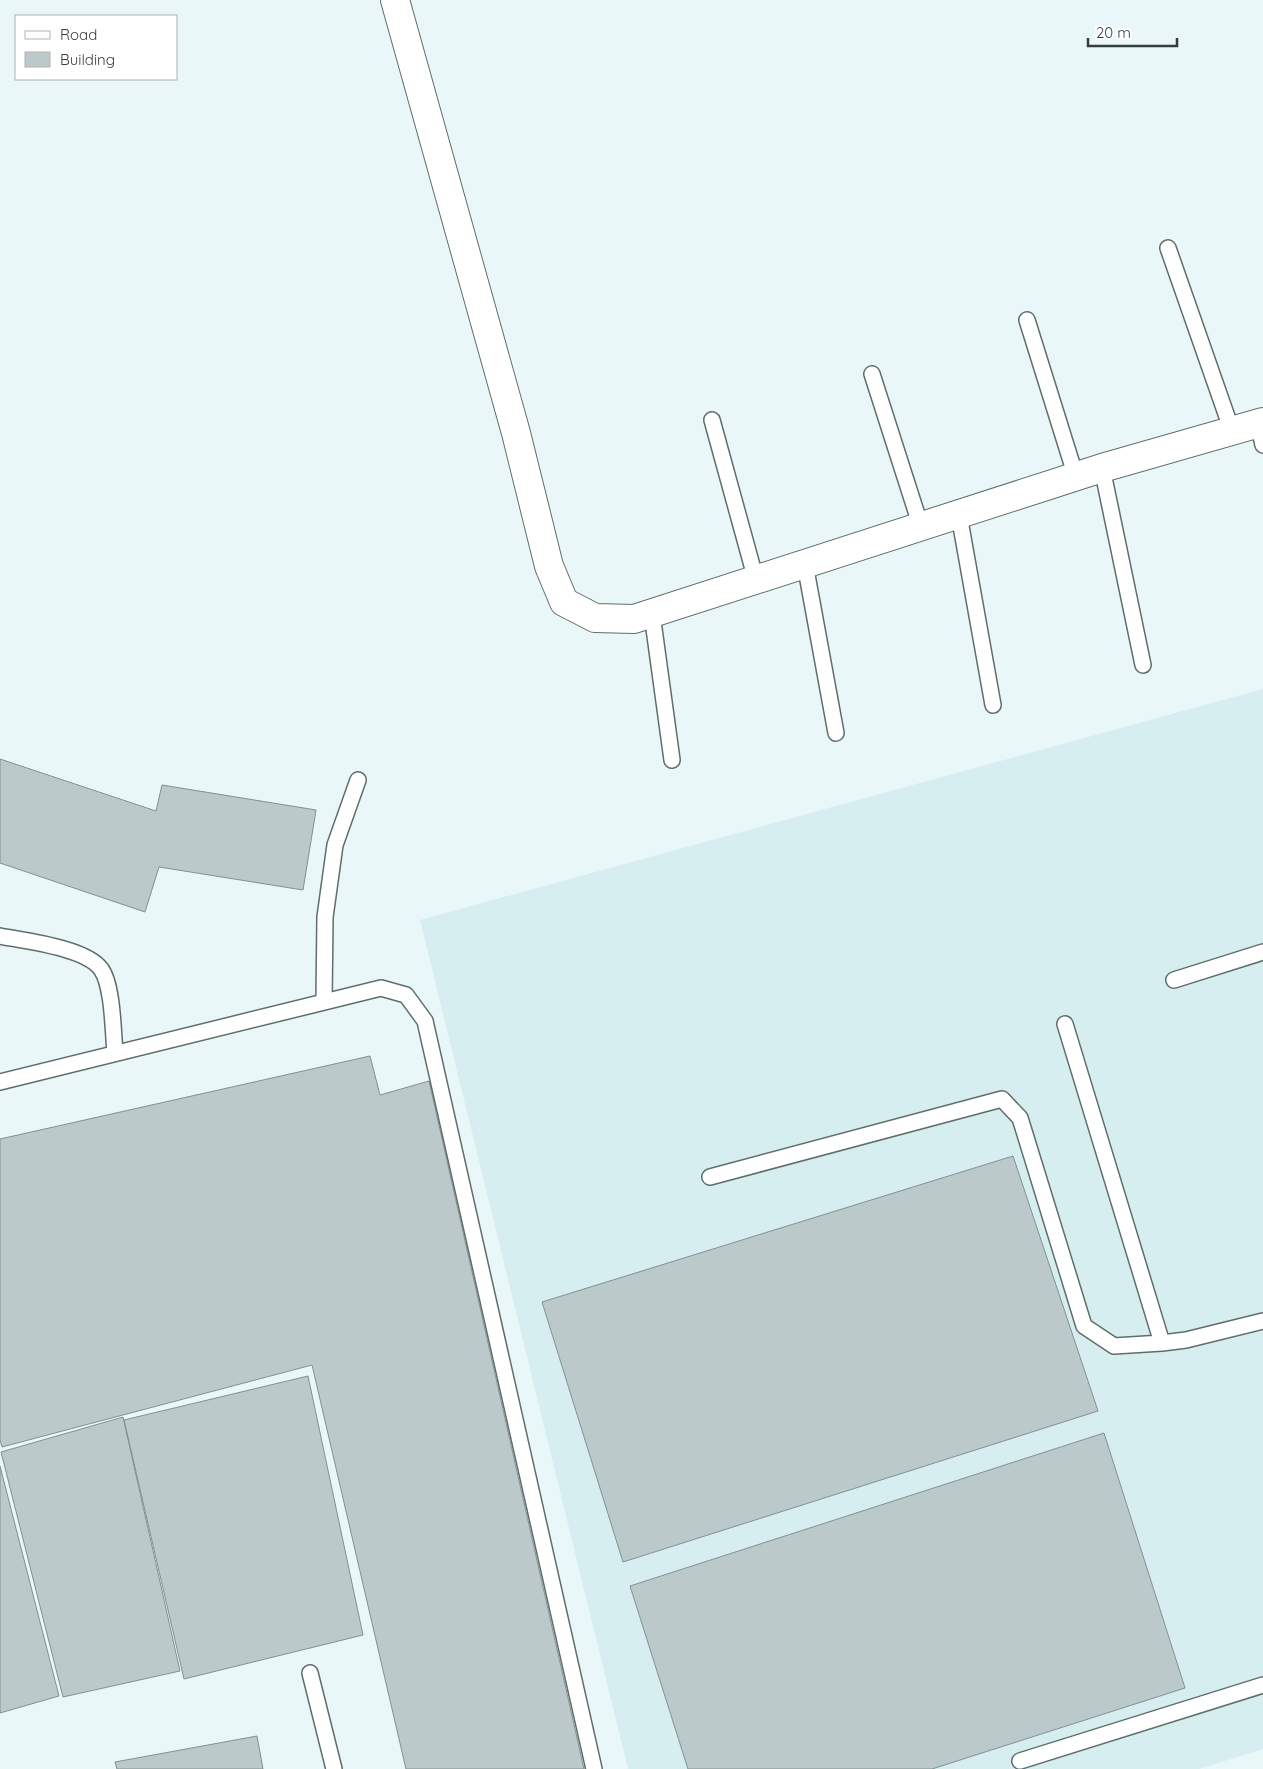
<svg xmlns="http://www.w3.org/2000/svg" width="1263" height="1769" viewBox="0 0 1263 1769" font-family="Quicksand,sans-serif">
<rect width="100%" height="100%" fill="#e9f7f8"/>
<path fill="#d6eef0" d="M 1263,689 L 1263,1749 L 1199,1769 L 628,1769 L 420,920 Z"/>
<path fill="#bbc9ca" stroke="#839091" d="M 0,759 L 156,811 L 162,785 L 316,810 L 303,890 L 159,867 L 145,912 L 0,863 Z
M 370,1056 L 380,1095 L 429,1081 L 584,1769 L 406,1769 L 312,1365 L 2,1447 L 0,1440 L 0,1139 Z
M 1013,1156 L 1098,1411 L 623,1562 L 542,1302 Z
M 308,1376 L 363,1635 L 184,1679 L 124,1420 Z
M 123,1417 L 180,1671 L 63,1697 L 1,1452 Z
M 1104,1433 L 1185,1688 L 932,1769 L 688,1769 L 630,1586 Z
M 0,1466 L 59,1696 L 0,1713 Z
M 257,1736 L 263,1769 L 117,1769 L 115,1762 Z"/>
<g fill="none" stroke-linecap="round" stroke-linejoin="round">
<defs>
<path id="lane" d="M 1168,248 L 1232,431
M 1027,320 L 1076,477
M 872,374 L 921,527
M 712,420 L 756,580
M 1258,423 L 1263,445
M 1102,468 L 1143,665
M 959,515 L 993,705
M 805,564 L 836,733
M 652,614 L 672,760
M 0,936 C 26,941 86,948 101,969 C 113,985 113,1033 115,1052
M 1174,980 L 1263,952
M 324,1002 L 325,917 L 335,845 L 358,780
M 1065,1024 L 1162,1343 L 1186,1340 L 1263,1321
M 0,1082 L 381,988 L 406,995 L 425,1021 L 594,1769
M 710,1177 L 1002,1099 L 1020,1118 L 1084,1326 L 1114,1346 L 1162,1343
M 310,1673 L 334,1769
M 1020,1761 L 1263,1685"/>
<path id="street" d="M 395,0 L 516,433 L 549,566 L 564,602 L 595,618 L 634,619 L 1102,468 L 1263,422"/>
</defs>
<use href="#lane" stroke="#606d6e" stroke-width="18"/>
<use href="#street" stroke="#606d6e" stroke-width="30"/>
<use href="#lane" stroke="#fff" stroke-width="15"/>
<use href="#street" stroke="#fff" stroke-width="28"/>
</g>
<rect x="15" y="15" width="162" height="65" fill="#ffffff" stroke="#afb1b1"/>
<rect x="25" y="31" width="25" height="8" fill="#ffffff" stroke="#afb1b1"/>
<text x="60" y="40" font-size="15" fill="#373d3d">Road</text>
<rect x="25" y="52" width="25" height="15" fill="#bbc9ca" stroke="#afb1b1"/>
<text x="60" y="65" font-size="15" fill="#373d3d">Building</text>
<path d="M1088 38v8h89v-8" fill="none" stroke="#373d3d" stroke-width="2.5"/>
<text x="1096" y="38" font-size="15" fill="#373d3d" stroke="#ffffff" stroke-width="4" paint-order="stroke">20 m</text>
</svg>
